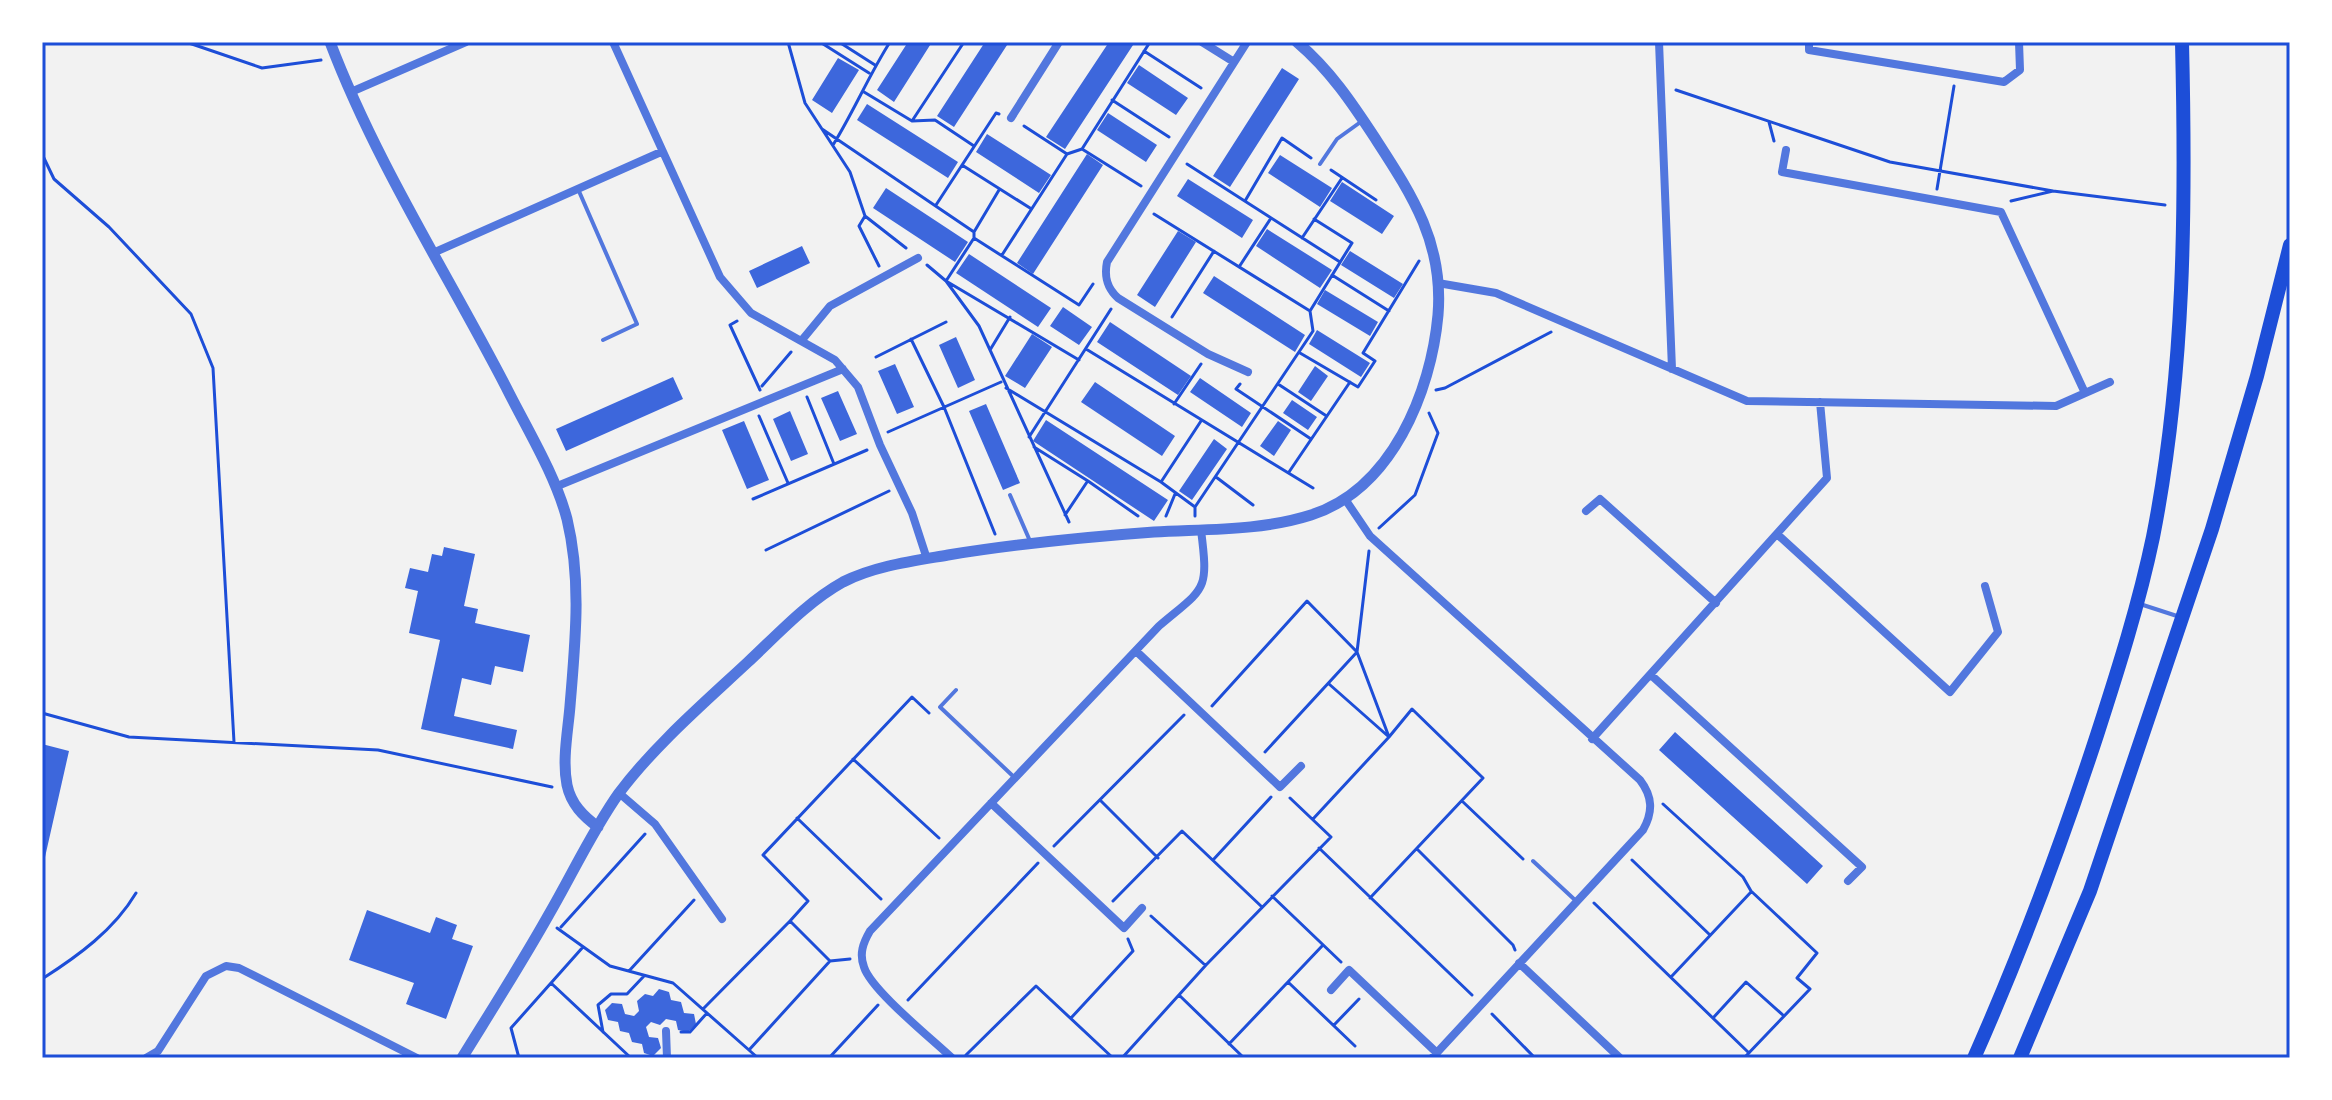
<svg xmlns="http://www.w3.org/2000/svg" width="2332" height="1100" viewBox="0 0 2332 1100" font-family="Bitter,serif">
<rect width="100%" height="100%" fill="#f2f2f2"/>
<path fill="#3d67dc" d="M 908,42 L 932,42 L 894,102 L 877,90 Z
M 985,42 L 1009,42 L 954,127 L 937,116 Z
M 1109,42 L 1135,42 L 1065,149 L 1046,137 Z
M 838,58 L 859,70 L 832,113 L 812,100 Z
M 1139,65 L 1188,98 L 1176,115 L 1127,83 Z
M 1282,68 L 1299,79 L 1230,187 L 1213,176 Z
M 867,104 L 958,162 L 948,178 L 857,120 Z
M 1108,113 L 1157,145 L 1146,162 L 1097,130 Z
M 987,134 L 1051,175 L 1039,193 L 976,152 Z
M 1087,154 L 1103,165 L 1033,274 L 1017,263 Z
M 1280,155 L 1332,188 L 1320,207 L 1268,173 Z
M 1188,179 L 1253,220 L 1242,238 L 1177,196 Z
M 1342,182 L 1394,216 L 1382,234 L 1330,201 Z
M 886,188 L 968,242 L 955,262 L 873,208 Z
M 1267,229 L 1332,270 L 1320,288 L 1256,246 Z
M 1178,231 L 1196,242 L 1155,307 L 1137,295 Z
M 802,246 L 810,263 L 757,288 L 749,271 Z
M 1350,251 L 1403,284 L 1394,298 L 1341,265 Z
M 969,254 L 1051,308 L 1038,327 L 956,273 Z
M 1214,276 L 1305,335 L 1295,352 L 1203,293 Z
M 1325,290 L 1378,322 L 1370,336 L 1317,304 Z
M 1063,307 L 1092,327 L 1079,345 L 1050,326 Z
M 1110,322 L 1191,376 L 1178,395 L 1097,342 Z
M 1317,330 L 1370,363 L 1361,377 L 1309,344 Z
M 1032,334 L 1052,347 L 1025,388 L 1005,376 Z
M 956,337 L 975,380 L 958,388 L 939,345 Z
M 895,364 L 914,407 L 897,414 L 878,371 Z
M 1315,366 L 1328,376 L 1311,401 L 1298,392 Z
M 673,377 L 683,399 L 566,451 L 556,429 Z
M 1200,378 L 1251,413 L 1242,427 L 1190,392 Z
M 1095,382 L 1175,436 L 1162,456 L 1081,402 Z
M 838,391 L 857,434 L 840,441 L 821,398 Z
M 1292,400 L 1317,417 L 1308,430 L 1283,413 Z
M 986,404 L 1020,483 L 1003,490 L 969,411 Z
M 790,411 L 808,454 L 791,461 L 773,419 Z
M 1046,420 L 1168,500 L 1154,521 L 1033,441 Z
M 744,421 L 769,480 L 747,489 L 722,430 Z
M 1278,421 L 1291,430 L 1274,456 L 1260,446 Z
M 1214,439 L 1227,449 L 1192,500 L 1179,491 Z
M 444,547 L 475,554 L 464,606 L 478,609 L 475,623 L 530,635 L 523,672 L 495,666 L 491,685 L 462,678 L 454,716 L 517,730 L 513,749 L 421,729 L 440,640 L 409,633 L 418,591 L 405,588 L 410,568 L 428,572 L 432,554 L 442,556 Z
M 1675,732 L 1823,866 L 1807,884 L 1659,750 Z
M 42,744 L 69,751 L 43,866 L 42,866 Z
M 367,910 L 430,933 L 436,917 L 457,925 L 452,939 L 473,946 L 446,1019 L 406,1004 L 414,983 L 349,960 Z
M 659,989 L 669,992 L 671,1000 L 681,1002 L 684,1013 L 694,1014 L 696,1024 L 688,1032 L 678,1030 L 676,1021 L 666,1019 L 660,1025 L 651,1022 L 646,1027 L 649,1037 L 658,1038 L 661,1048 L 653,1056 L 644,1053 L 642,1044 L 632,1042 L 629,1033 L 620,1031 L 618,1022 L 608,1020 L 605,1010 L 612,1003 L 622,1004 L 625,1014 L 634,1016 L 639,1011 L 637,1001 L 645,994 L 653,996 Z"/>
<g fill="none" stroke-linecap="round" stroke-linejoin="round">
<path stroke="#1d4ed8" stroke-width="3" d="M 186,42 L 262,68 L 321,60
M 788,42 L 805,103 L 850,172 L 865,216 L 859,226 L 879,266
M 820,42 L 869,73
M 839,42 L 875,65
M 1144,51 L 1201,88
M 1676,90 L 1890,162 L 2053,191
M 864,92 L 912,121 L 935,120 L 974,146
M 1112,100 L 1169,137
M 912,121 L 964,42
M 1769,122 L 1774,141
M 1024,126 L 1067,154 L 1082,149 L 1141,186
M 822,129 L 974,232 L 974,238 L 1079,305 L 1093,284
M 833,145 C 854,111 869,75 890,42
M 1082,149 L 1150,42
M 42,154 L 54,179 L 109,227 L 191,314 L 213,368 L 234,742
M 1187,164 L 1340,262
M 962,165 L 1030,208
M 1331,170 L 1376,200
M 1937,189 L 1954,86
M 1245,201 L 1282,138 L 1311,158
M 2011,201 L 2053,191 L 2165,205
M 936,205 L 996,113 L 999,114
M 1154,214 L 1310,311 L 1313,331 L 1195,507
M 865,216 L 906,248
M 974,232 L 999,190
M 974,238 L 946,281 L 1079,360
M 1302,238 L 1342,178
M 1002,255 L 1067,154
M 927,265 L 946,281 L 979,326 L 1069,522
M 1239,267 L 1271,218
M 1332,275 L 1389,311
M 1310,311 L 1352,243 L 1314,219
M 1172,317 L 1214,251
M 737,321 L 730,325 L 760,390
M 911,339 L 944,407 L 995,534
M 1086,349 L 1313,488
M 990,350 L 1010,317
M 1300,353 L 1358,387 L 1375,361 L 1363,353 L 1419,261
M 876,357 L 946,322
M 1240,384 L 1236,389 L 1311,439
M 1278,384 L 1325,415
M 762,386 L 791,352
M 1006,388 L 1161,482 L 1195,507 L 1195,516
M 1436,390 L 1445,388 L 1551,332
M 807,397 L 834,464
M 1174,404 L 1201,364
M 759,416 L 788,483
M 888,432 L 1001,382
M 1029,437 L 1111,309
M 1034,447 L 1088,481 L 1138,516
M 1289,472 L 1350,382
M 1216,477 L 1253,505
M 1161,482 L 1201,421
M 753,499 L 867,450
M 1065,515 L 1087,482
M 1166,516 L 1175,494
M 1379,528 L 1415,495 L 1438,433 L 1429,413
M 766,550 L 889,491
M 1369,551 L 1357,652 L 1389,737
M 1212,706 L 1307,601 L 1357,652 L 1265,752
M 42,713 L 129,737 L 378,750 L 552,787
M 853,759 L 939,838
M 1101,801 L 1158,858
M 1462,801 L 1523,859
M 1663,804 L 1743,877 L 1751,891 L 1817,953 L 1797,978 L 1810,989 L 1744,1058
M 797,818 L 881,899
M 1313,819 L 1389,737 L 1329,684
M 1054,846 L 1184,715
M 1319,848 L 1472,995
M 1418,850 L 1513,945 L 1515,950
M 1213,860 L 1271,797
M 1632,860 L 1710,935
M 1272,896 L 1341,962
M 1370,898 L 1483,778 L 1412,709 L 1389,737
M 1113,901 L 1182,831 L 1262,907
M 1594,903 L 1749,1053
M 1151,916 L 1205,965
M 790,921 L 808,901 L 763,855 L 912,697 L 929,713
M 561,927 L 645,834
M 557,928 L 610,966 L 673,983 L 758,1058
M 629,971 L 694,900
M 1671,977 L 1751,892
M 42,979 C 78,956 114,930 136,893
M 1288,982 L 1355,1046
M 551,983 L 631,1058
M 1179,995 L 1244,1058
M 908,1000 L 1038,863
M 703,1009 L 790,921 L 830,961 L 850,959
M 1492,1014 L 1535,1058
M 1071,1018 L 1133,951 L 1128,939
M 1713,1018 L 1746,982 L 1784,1016
M 1334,1025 L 1359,999
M 603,1032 L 598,1005 L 611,994 L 627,994 L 644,976
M 681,1032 L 690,1032 L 707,1013
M 1229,1044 L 1323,945
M 749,1050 L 830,961
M 966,1055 L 1036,986 L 1113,1058
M 519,1058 L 511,1028 L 583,947
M 829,1058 L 878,1005
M 1122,1058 L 1206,965 L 1331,837 L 1290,798"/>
<path stroke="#5277de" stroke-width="4" d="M 1320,164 L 1337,139 L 1362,121
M 578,189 L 637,324 L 603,340
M 1010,495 L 1030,541
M 2140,604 L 2177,616
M 956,690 L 940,707 L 1015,778
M 1533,861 L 1575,900"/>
<path stroke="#5277de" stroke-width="8" d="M 613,42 L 720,277 L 751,313 L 835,360 L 858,387 L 880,445 L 912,513 L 927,559
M 1202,42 L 1234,62
M 1247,42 L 1107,262 C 1104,277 1107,288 1118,298 L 1208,354 L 1248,372
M 1659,42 L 1672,369
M 1809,42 L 1809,50 L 2004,82 L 2020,70 L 2019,42
M 351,92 L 466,42
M 1011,118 L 1059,42
M 1786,150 L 1782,172 L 2001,212 L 2085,393
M 433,253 L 661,152
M 1438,283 L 1496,293 L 1747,401 L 2056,406 L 2110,382
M 802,340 L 830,306 L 918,258
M 555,487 L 843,369
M 1345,499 L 1370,536 L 1640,780 C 1653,797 1653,812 1643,830 L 1432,1058
M 1586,511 L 1600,499 L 1716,603
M 1777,534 L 1950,692 L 1998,632 L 1985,586
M 1136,651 L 1280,787 L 1301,766
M 1651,675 L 1862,867 L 1848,881
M 1592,739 L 1827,478 L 1820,402
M 619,793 L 655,824 L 722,919
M 991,803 L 1124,928 L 1142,908
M 1519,963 L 1620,1058
M 1331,990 L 1349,970 L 1437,1053
M 666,1031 L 667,1058
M 146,1058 L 158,1051 L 206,976 L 226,966 L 239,968 L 417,1058
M 952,1058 C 932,1039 871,990 864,967 C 859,954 863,943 870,931 L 1159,626 C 1205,587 1209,593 1201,530"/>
<path stroke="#5277de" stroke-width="11" d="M 330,42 C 376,163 447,273 506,387 C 527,429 555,474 567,519 C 582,581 575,644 570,706 C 568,731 562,760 567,785 C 571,804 583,816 598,827
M 462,1058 C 491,1011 521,964 548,916 C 572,875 592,831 619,793 C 655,745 704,703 748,662 C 777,635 807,602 843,582 C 874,566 913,561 948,555 C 1016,544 1085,537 1154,532 C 1206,529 1261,531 1311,515 C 1392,489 1431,392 1438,315 C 1444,243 1412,195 1375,138 C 1352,103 1330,70 1297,42"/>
<path stroke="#1d4ed8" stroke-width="14" d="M 1974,1058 C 2021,952 2061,845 2097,735 C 2118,670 2139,604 2153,537 C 2185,374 2186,207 2182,42
M 2020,1058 L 2090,891 L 2212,529 L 2257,376 L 2290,245"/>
</g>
<rect width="2332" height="1100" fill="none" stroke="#ffffff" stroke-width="88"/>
<rect x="44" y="44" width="2244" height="1012" fill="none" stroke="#1d4ed8" stroke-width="3"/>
</svg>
